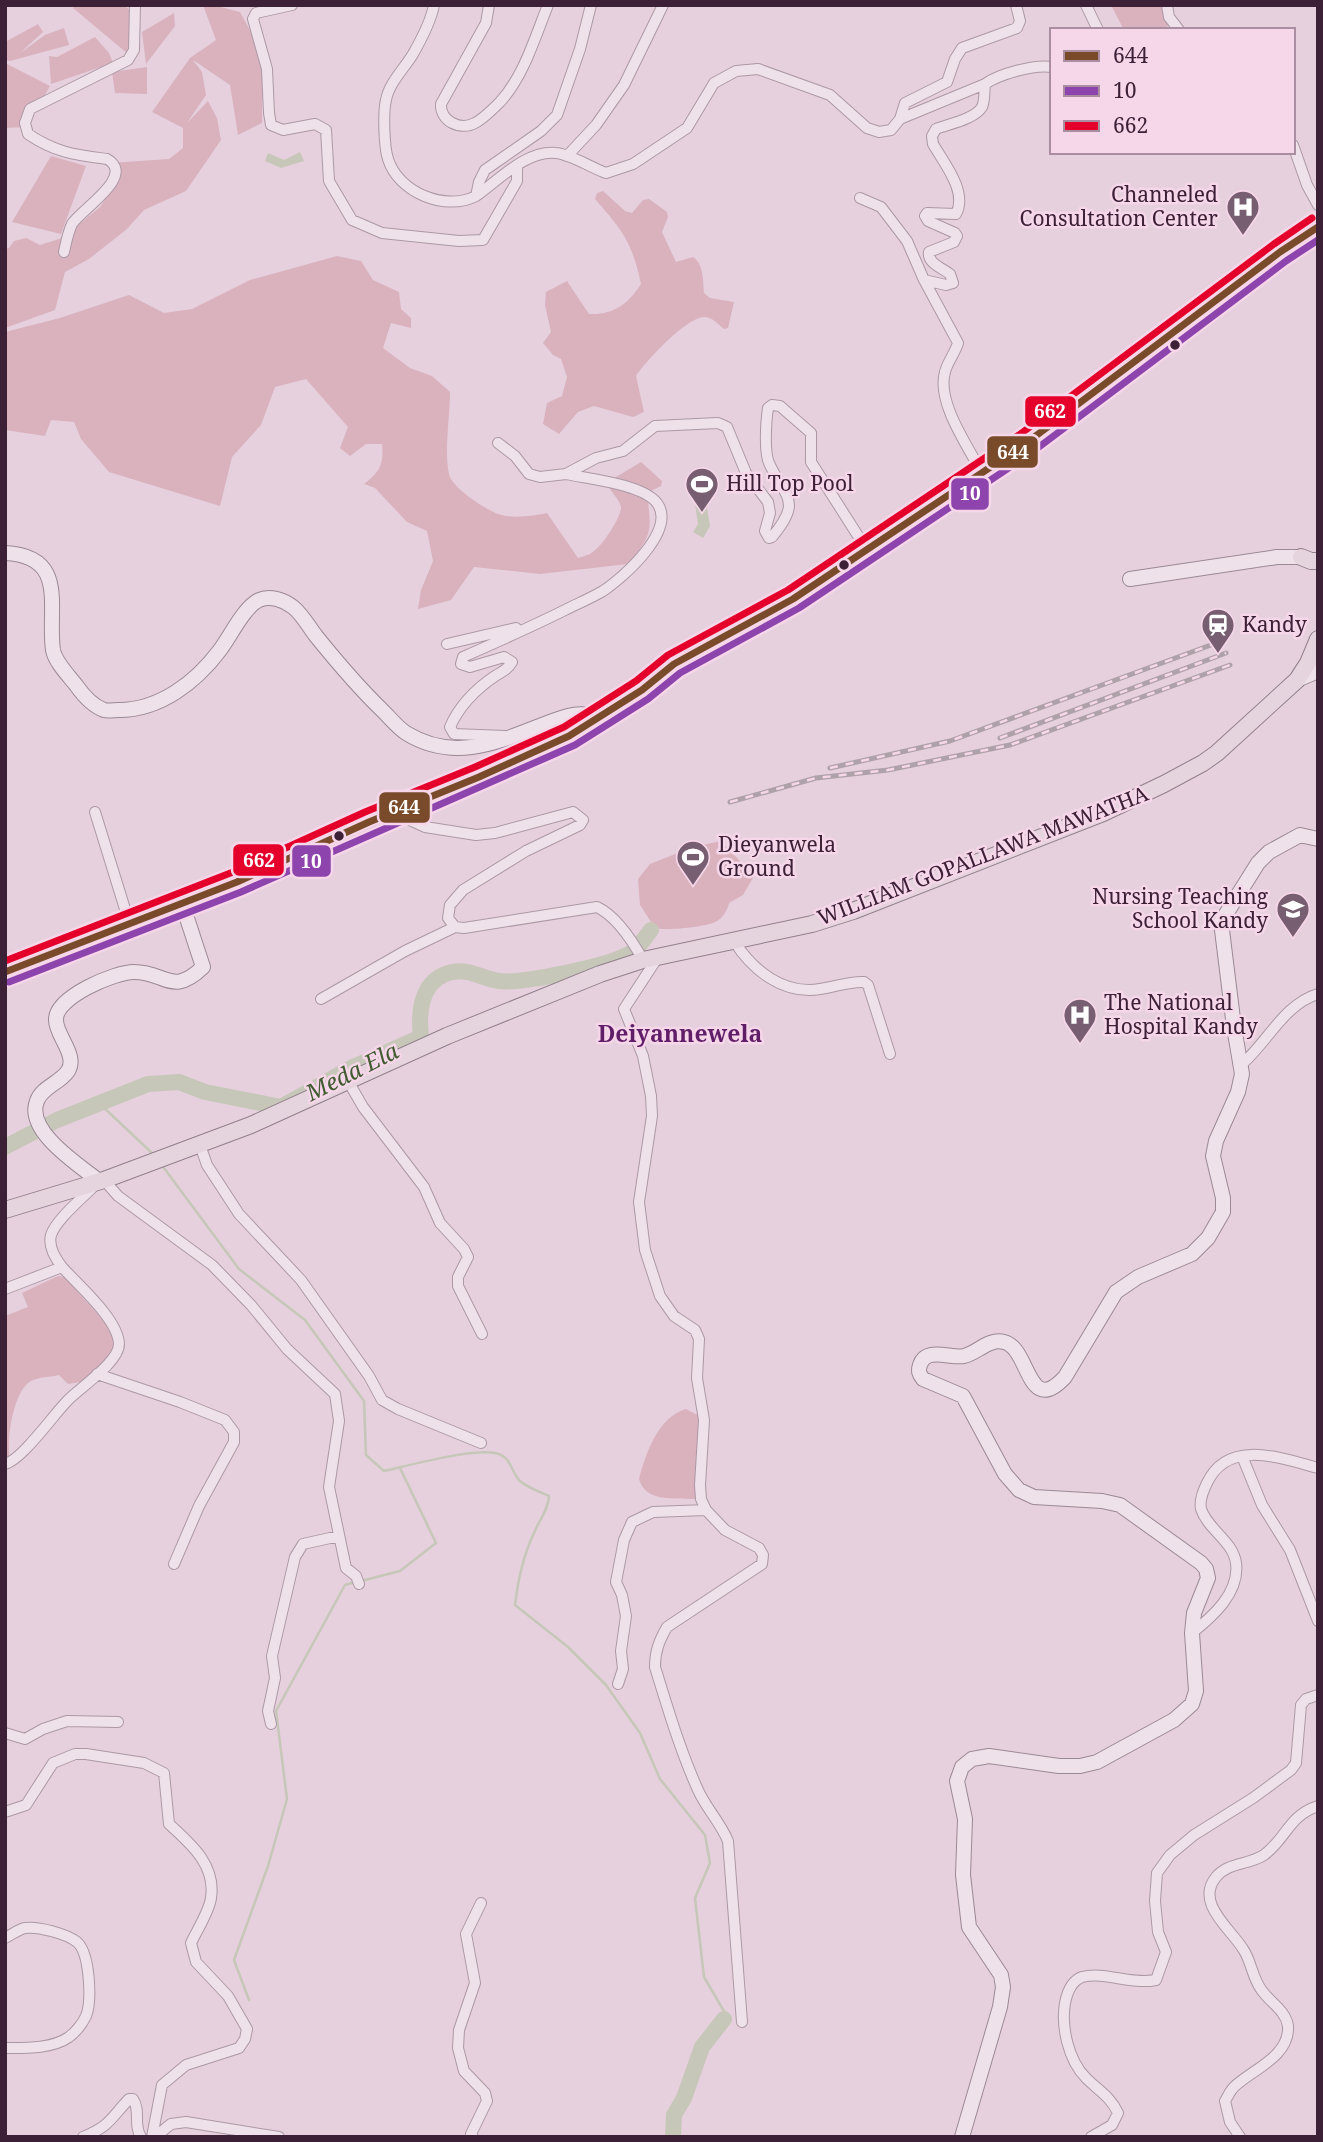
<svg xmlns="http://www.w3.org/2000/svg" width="1323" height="2142" viewBox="0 0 1323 2142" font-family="'Noto Serif',serif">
<rect width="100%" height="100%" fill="#e6d0dd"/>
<path fill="#d9b2be" d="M 75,5 L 124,5 L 132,12 L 128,54 L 73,8 Z
M 203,5 L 213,5 L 240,12 L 262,52 L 262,123 L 238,135 L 230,85 L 193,60 L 202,72 L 206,95 L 187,123 L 208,101 L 217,118 L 221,140 L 186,191 L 144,210 L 127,229 L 89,259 L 65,272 L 55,310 L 5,328 L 5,249 L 9,248 L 14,241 L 26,238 L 40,245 L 62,238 L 100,207 L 117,182 L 110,163 L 169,159 L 183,148 L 183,128 L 152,112 L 190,58 L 216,40 Z
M 1111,5 L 1171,5 L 1167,30 L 1124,30 Z
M 174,13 L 175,26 L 146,64 L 142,32 Z
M 38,24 L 43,32 L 19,54 L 45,35 L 64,28 L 69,45 L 10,61 L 5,60 L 5,42 Z
M 95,37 L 109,53 L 113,63 L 51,84 L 49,56 L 57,57 Z
M 5,63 L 50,86 L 27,127 L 5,128 Z
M 147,67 L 147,94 L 115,93 L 112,72 Z
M 51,156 L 86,166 L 61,234 L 12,222 Z
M 603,191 L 625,211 L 632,213 L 643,200 L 649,199 L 667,212 L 668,217 L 662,232 L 676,262 L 693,257 C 704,264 703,281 704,293 L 710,298 L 734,302 L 728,328 L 724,329 C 719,325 713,318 706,317 C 688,315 646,361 636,376 L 644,412 L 633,417 L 594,406 L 578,412 L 559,434 L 543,424 L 547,403 L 562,396 L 567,377 L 561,359 L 553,355 L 543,343 L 551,332 L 545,305 L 546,292 L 567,281 L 589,314 C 614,315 628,304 641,284 C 632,242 623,231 595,199 L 597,193 Z
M 337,256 L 361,261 L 373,280 L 399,292 L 401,309 L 411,318 L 411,328 L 391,323 L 383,348 L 410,368 L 432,376 L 450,392 C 450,416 444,451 449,474 C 452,488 485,509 498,514 C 512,519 533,516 547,513 L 578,558 C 584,556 590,555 594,551 C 602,546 622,516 621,507 C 621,502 609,489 606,483 L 641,462 L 662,481 L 661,486 L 647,493 C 651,530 654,534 628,564 L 540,574 L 474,567 L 451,600 L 418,609 L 421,590 L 433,561 L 427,531 L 407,522 L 375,488 L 364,484 C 380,472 384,464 382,444 L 366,444 L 350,456 L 340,448 L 348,427 L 306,379 L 275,387 L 261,425 L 232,457 L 220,506 L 109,472 L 81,439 L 74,422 L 51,420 L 45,436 L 5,430 L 5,332 L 60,318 L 129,295 L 164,313 L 192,309 L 250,280 Z
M 721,841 L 754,876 L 743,895 L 729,903 C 728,909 723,918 717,921 C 708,927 666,931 655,928 L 640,905 L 638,879 L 650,864 L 693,847 Z
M 58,1276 L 64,1277 L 113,1331 L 117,1345 L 113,1357 L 81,1382 L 68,1384 L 59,1375 C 51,1377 38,1377 31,1381 C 13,1391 6,1441 10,1459 L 5,1459 L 5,1316 L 28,1307 L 22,1293 Z
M 686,1409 L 701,1417 L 698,1492 L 695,1499 L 689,1499 C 670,1498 645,1501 639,1479 C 646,1453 658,1417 686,1409 Z"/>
<path fill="#c6c7b8" d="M 300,152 L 304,161 L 281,168 L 265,161 L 268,153 L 284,160 Z
M 706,502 L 710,526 L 703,538 L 693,532 L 698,524 L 695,504 Z"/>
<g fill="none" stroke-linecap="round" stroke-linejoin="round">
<path stroke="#c6c7b8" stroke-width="2.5" d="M 100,1104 L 153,1154
M 161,1164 L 239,1269 L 305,1320 L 364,1401 L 366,1455 L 384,1471 C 406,1466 483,1445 501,1455 C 512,1460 512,1474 520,1481 C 528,1488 540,1492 549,1496 C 548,1511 539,1520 534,1533 C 523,1556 518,1579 515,1605 L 568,1647 L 606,1685 L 640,1733 L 660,1779 L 705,1835 L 710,1863 L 695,1898 L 704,1977 L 725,2013
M 361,1581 L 400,1571 L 436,1543 L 400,1468
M 249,2000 L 234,1960 L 268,1866 L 287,1799 L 276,1711 L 345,1585 L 355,1582"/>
<path stroke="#c6c7b8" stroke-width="16" d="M 5,1147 L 57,1120 L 148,1084 L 179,1082 L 205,1092 L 281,1107 L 351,1068 L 421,1037 C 418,1011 421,979 452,972 C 468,968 483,979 499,981 C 522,984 608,966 629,954 C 638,950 645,937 651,930
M 673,2137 L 674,2115 L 684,2098 L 702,2047 L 724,2019"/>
<defs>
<path id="street" d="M 292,5 L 256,13 L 253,19 L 267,69 L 269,113 L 271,125 L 283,130 L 315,124 L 326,130 L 329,181 L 352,220 L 382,233 L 459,241 L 483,240 L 517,181 L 517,165
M 434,5 C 431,21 421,40 413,54 C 404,69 389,83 386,100 C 383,112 384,147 388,159 C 398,192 445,212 476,196 L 479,182 L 485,170 L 541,131 L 557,115 L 580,49 L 591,5
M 489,5 L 486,23 L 441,104 C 440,121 460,131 475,123 C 483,119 494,108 500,102 C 524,76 535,37 548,5
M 1086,5 L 1098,30
M 1167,5 L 1169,17 L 1179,30
M 985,84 C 999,74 1035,64 1052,67
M 900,119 L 985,84 C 984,91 985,101 982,107 C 975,119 949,124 936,129 L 932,136 L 933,144 C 944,163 968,192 956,214 L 927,213 L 925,216 L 928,221 L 955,233 L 957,236 L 954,242 L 929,252 C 927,263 942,268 950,274 L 953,283 L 946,285 L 924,280 L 958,343 C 955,353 947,363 945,372 C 936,402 969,448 982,473
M 1293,145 L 1307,185 L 1318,205
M 567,156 L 596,125 L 624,85 L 663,5
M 476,196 C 499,180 526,150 556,153 C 570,154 592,168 606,173 L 633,164 L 687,128 L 714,83 L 736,71 L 758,69 L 830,95 L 867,128 L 879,132 L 891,130 L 900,119 L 905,103 L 947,82 L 955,59 L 962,48 L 1017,28 L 1020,21 L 1016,5
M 860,198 L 881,207 L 907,241 L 924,280
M 64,252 C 66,243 68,232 72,224 C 80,210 137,176 107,159 C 76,155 56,153 28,134 L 25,123 L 30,109 L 128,60 L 134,50 L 135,5
M 498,443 L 515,456 L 529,474 L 540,477 L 566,474 L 596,458 L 623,451 L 655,426 L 718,423 L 727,427 L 746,473 L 768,502 L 770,513 L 765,531 L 769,538 L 772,537 C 803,500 785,498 769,463 C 764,452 766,421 768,408 L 772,405 L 780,406 L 811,433 L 811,462 L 867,550
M 447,644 L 516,628
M 505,736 L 454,734 L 450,727 C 459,706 476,689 495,676 C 503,671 507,670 512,662 L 504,657 L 470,667 L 461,664 L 463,657 C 497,642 531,627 565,610 C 577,604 591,598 603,591 C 624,577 677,530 657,503 C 642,484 589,479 566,474
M 400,809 L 412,821 L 425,827 L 476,835 L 495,833 L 573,812 L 583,820 L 580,825 L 526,851 L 463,890 L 450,905 L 448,918 L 455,927 L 464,928 L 597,907 C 616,916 633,942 643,960
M 95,812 L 129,922
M 734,941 C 753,971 784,995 820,989 C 835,987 850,981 864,982 L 868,985 L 890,1054
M 658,957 L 624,1009 L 643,1056 L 651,1096 L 652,1116 L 639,1202 L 645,1250 L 660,1296 L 674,1316 L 695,1330 L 699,1339 L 697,1378 L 704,1420 L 700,1485 L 701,1499 L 706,1510 L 725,1530 L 759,1548 L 763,1555 L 762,1564 L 756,1568 L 667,1627 C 659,1641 655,1651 655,1667 C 668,1709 680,1750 698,1790 C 706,1808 720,1822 728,1841 L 742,2022
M 321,999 L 405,951 L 455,927
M 1241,1065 C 1267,1043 1284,1004 1318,994
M 348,1081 L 363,1107 L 424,1187 L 440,1223 L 464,1249 L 468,1257 L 458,1277 L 458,1286 L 482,1334
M 200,1145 L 207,1165 L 239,1214 L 301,1280 L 369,1376 L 382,1400 L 398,1409 L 481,1443
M 104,1180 L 118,1196 L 212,1265 L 251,1305 L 287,1349 L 335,1394 L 339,1421 L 329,1487 L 346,1568 L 356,1576 L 359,1584
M 5,1289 L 62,1267
M 97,1374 L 180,1402 L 225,1420 L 234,1432 L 234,1442 L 199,1506 L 174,1564
M 1242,1456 L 1262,1505 L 1290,1550 L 1318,1621
M 5,1464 C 22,1460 53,1415 69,1399 C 81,1387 119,1362 119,1344 C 118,1319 78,1285 62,1267 C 55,1258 48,1246 51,1235 C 57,1218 84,1197 97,1183
M 1192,1633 C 1212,1617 1240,1593 1236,1563 C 1233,1541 1208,1530 1201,1509 C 1199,1500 1203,1491 1207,1483 C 1228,1438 1281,1458 1318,1468
M 618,1684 L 623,1669 L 621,1651 L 626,1616 L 622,1595 L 616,1582 L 624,1540 L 632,1522 L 653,1512 L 706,1510
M 271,1724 L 268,1711 L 275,1678 L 272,1656 L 295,1557 L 303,1544 L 339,1536
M 5,1733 L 25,1739 L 43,1729 L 67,1721 L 118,1722
M 5,1812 L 26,1805 L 53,1763 L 75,1754 L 86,1754 L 144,1763 L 164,1773 L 169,1824 C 191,1844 216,1865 211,1898 C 209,1912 197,1930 191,1943 L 196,1962 L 228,1996 L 247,2029 L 245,2039 L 239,2048 L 186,2065 L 162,2085 L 152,2137
M 5,1938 C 11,1935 19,1929 25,1928 C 38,1926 67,1934 77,1942 C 90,1953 92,2001 86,2016 C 83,2023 75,2033 69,2037 C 52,2049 25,2048 5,2048
M 83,2137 C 110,2126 110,2119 129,2099 L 133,2099 C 141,2111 133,2125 141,2137
M 155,2137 L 171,2124 L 186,2122 L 279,2137
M 473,2137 L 471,2134 L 487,2101 L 485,2093 L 464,2071 L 458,2048 L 459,2030 L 475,1983 L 466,1934 L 481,1903
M 1091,2137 L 1112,2125 L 1118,2113 C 1111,2097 1098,2090 1086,2078 C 1068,2060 1061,2026 1065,2003 C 1067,1993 1071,1981 1082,1977 C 1104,1971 1131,1985 1156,1980 L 1166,1952 L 1158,1932 L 1155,1901 L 1157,1873 L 1170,1855 L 1194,1835 L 1253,1798 L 1291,1770 L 1296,1763 L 1301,1705 L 1306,1699 L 1318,1695
M 1240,2137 L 1230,2122 L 1225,2101 C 1228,2096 1230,2091 1234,2087 C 1251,2070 1290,2057 1288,2026 C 1286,2011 1271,2003 1263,1992 C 1252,1979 1252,1962 1243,1949 C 1230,1928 1195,1903 1216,1877 C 1228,1862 1249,1865 1264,1855 C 1287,1838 1288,1816 1318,1806"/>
<path id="secondary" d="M 5,553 C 69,556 47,608 53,650 C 55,662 69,676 76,685 C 83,695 93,706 104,710 C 108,711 114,710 119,710 C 160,710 196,682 220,650 C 230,637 244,607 259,600 C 270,595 284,600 293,607 C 302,614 309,627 316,636 C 337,662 359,688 383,711 C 390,718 398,728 406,733 C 453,762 496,743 542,725 C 561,718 579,709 598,718
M 1130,579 L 1277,557 L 1301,557
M 1297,680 L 1318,671
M 99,1181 C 79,1165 25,1131 37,1101 C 42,1087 60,1083 68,1071 C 78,1055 56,1036 56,1020 C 55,997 115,972 134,972 C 166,972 172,997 203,967 L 182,903
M 962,2137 L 1000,2007 L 1003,1987 L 1001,1975 L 969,1927 L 963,1875 L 965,1819 L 957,1781 L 962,1767 L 972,1759 L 989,1756 L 1059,1766 L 1080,1766 L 1097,1762 L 1174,1720 L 1192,1704 L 1196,1691 L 1192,1633 L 1194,1613 L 1208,1578 L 1206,1569 L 1201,1563 L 1120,1505 L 1102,1501 L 1034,1497 L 1019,1490 L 1005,1474 L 963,1396 L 923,1379 C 919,1374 918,1371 920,1365 C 926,1346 951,1359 964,1356 C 977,1353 989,1338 1004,1342 C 1030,1348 1027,1418 1065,1377 L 1116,1292 L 1138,1277 L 1192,1254 L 1208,1238 L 1223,1212 L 1223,1198 L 1213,1156 L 1216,1141 L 1238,1092 L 1242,1074 L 1234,1027 L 1221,922 L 1258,863 L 1269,852 L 1300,835 L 1318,839"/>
<path id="primary" d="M 1301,557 L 1311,561 L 1318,561
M 5,1210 L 104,1180 L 251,1125 L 447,1036 L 600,974 L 643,960 L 812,924 L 853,911 L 1103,813 L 1164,784 L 1203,763 L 1217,753 L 1297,680 L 1308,663 L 1318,639"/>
<path id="highway" d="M 5,972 L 237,882 L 369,822 L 479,777 L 569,736 L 642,690 L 674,664 L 793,599 L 1025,444 L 1280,252 L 1318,227"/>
</defs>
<use href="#street" stroke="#ac98a5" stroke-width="12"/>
<use href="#secondary" stroke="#9b8896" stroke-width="16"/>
<use href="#primary" stroke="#917f8c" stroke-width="18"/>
<use href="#highway" stroke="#917f8c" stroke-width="21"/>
<use href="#street" stroke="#eee1e9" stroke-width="10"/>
<use href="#secondary" stroke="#eee1e9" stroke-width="14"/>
<use href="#primary" stroke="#e5d3de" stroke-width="16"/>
<use href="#highway" stroke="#d9c0d1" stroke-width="19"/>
<defs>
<path id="rail" d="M 1000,738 L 1226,653
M 830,768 L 950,741 L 1219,642
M 730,802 L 816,778 L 888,770 L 1010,745 L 1230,665"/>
</defs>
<use href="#rail" stroke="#aea1a9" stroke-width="5"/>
<use href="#rail" stroke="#f6d6e9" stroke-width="2.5" stroke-dasharray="8" stroke-linecap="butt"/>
<defs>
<path id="bus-1" d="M 5,972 L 237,882 L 369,822 L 479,777 L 569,736 L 642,690 L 674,664 L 793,599 L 1025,444 L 1280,252 L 1318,227"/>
<path id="bus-2" d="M 9,982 L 241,892 L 575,745 L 648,699 L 680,673 L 799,608 L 1031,453 L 1286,261 L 1318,240"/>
<path id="bus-3" d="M 5,961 L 233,872 L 365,812 L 475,767 L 564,727 L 636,681 L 668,655 L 788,590 L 1019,435 L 1274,244 L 1312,218"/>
</defs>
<use href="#bus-1" stroke="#f6d6e9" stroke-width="12"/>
<use href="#bus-2" stroke="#f6d6e9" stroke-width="12"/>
<use href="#bus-3" stroke="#f6d6e9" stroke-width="12"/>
<use href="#bus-1" stroke="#7a4b2a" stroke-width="7"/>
<use href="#bus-2" stroke="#8e44ad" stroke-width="7"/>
<use href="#bus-3" stroke="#e4002b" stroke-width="7"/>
</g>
<defs>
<symbol id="hospital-pin" viewBox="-11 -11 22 30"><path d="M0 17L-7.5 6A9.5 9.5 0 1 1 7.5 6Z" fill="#775e70" stroke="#f6d6e9"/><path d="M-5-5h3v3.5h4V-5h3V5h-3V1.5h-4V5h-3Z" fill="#fff"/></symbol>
<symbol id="stadium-pin" viewBox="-11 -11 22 30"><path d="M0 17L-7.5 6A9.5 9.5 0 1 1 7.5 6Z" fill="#775e70" stroke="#f6d6e9"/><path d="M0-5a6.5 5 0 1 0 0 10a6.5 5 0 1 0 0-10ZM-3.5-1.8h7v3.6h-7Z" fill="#fff"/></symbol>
<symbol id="station-pin" viewBox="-11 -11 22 30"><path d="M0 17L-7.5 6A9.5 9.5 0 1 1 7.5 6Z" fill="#775e70" stroke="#f6d6e9"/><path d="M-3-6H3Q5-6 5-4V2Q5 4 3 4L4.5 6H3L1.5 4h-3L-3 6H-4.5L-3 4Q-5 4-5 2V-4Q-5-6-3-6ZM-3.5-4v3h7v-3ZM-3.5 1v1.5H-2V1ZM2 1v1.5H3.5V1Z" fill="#fff"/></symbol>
<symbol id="university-pin" viewBox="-11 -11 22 30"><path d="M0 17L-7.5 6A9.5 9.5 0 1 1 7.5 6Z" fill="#775e70" stroke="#f6d6e9"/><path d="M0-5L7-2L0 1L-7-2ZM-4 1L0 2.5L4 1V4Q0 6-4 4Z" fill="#fff"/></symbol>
</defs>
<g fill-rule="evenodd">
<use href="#hospital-pin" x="1224" y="188" width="38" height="52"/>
<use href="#stadium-pin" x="683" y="465" width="38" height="52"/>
<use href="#station-pin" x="1199" y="606" width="38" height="52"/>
<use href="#stadium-pin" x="674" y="838" width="38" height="52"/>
<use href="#university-pin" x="1274" y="890" width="38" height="52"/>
<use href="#hospital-pin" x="1061" y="996" width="38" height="52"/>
</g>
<g fill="#3b2036" stroke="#f6d6e9" stroke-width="2.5">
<circle cx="1175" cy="345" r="6"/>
<circle cx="844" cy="565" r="6"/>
<circle cx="339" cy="836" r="6"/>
</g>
<g text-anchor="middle" stroke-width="5" stroke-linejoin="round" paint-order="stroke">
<g font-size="21" fill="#3b2036" stroke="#f6d6e9" text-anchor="start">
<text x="1218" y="202" text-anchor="end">Channeled<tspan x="1218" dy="24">Consultation Center</tspan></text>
<text x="726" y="491">Hill Top Pool</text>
<text x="1242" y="632">Kandy</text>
<text x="718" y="852">Dieyanwela<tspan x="718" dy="24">Ground</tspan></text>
<text x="1268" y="904" text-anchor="end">Nursing Teaching<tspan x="1268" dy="24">School Kandy</tspan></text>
<text x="1104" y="1010">The National<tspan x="1104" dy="24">Hospital Kandy</tspan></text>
</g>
<g font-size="21" fill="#3b2036" stroke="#f6d6e9">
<text transform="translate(983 856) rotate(-21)" y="7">WILLIAM GOPALLAWA MAWATHA</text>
</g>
<g font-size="23" font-weight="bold" fill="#611e68" stroke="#f6d6e9">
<text x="680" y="1042">Deiyannewela</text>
</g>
<g font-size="23" font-style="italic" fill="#3f5b2f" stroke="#f6d6e9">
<text transform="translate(352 1072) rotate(-27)" y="8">Meda Ela</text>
</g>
</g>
<g stroke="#f6d6e9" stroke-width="2.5">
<rect x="1024" y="395" width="53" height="33" rx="7" fill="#e4002b"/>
<rect x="986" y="435" width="53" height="34" rx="7" fill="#7a4b2a"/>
<rect x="950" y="477" width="40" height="34" rx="7" fill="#8e44ad"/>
<rect x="378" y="791" width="53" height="33" rx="7" fill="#7a4b2a"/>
<rect x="232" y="843" width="53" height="34" rx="7" fill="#e4002b"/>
<rect x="291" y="844" width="41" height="34" rx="7" fill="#8e44ad"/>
</g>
<g font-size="19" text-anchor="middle" font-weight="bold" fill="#fff">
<text x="1050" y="418">662</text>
<text x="1013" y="459">644</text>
<text x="970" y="500">10</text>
<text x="404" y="814">644</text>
<text x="259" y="867">662</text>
<text x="311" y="868">10</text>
</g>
<rect width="1323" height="2142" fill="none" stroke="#3b2036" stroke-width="14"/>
<rect x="1050" y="28" width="245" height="126" fill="#f6d6e9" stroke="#ab8da1" stroke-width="2"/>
<rect x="1064" y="51" width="35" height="10" fill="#7a4b2a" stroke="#ab8da1" stroke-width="2"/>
<text x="1113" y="63" font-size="21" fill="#3b2036">644</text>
<rect x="1064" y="86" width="35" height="10" fill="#8e44ad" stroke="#ab8da1" stroke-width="2"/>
<text x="1113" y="98" font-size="21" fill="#3b2036">10</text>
<rect x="1064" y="121" width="35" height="10" fill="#e4002b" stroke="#ab8da1" stroke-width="2"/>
<text x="1113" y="133" font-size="21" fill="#3b2036">662</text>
</svg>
